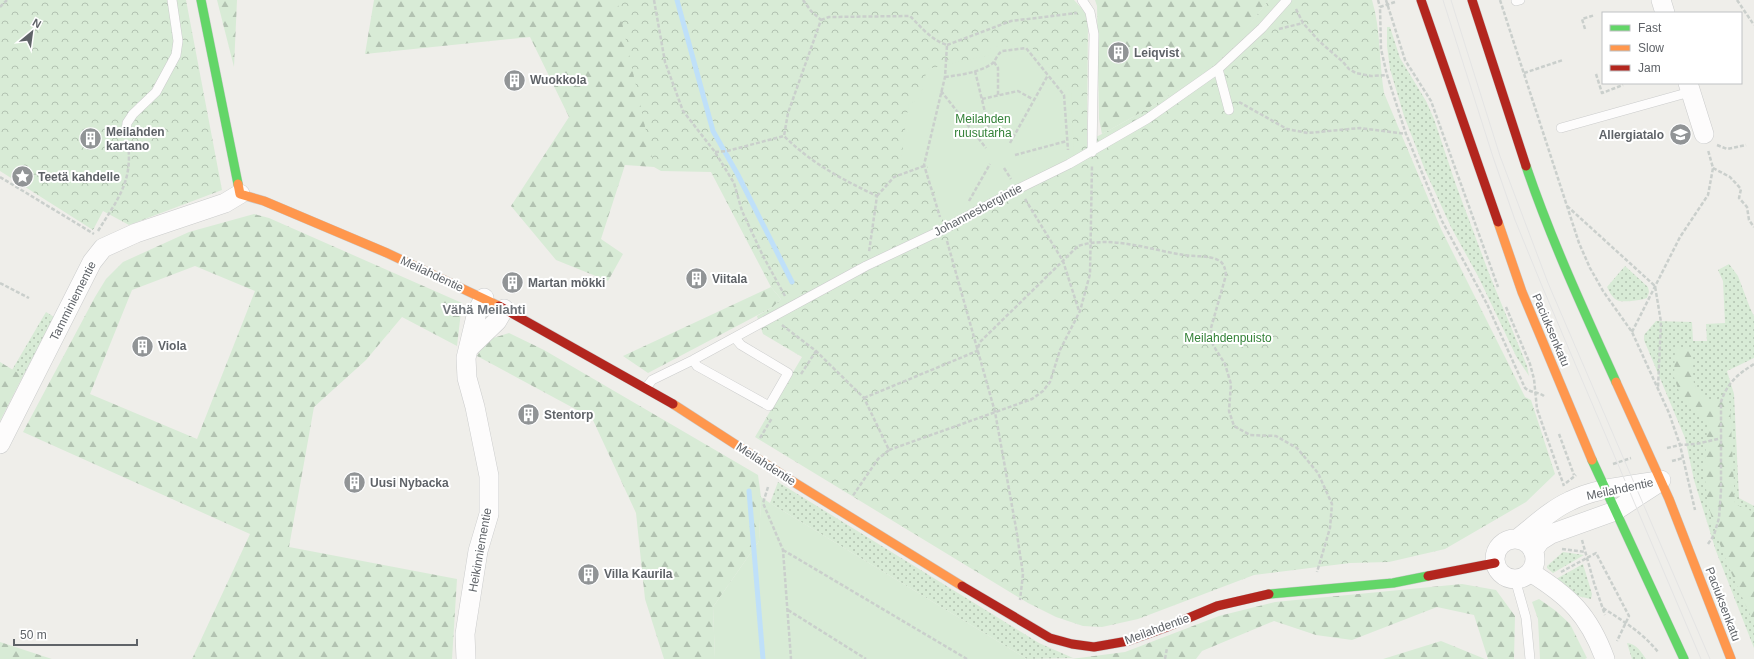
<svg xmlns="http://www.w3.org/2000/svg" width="1754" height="659" viewBox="0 0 1754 659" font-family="Helvetica,sans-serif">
<defs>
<pattern id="grass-dots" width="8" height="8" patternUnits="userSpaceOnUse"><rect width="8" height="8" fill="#d8ebd6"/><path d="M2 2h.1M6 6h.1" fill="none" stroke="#b2c2b1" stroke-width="1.8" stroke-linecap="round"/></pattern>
<pattern id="forest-firs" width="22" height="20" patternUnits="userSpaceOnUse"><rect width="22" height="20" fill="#d8ebd6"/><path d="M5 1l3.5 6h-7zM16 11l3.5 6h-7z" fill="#b2c2b1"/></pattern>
<pattern id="park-crowns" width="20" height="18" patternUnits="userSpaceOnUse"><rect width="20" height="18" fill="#d8ebd6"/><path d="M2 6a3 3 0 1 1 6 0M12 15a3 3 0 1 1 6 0" fill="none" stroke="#b2c2b1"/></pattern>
</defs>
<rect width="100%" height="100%" fill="#efeeea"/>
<path fill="url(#grass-dots)" d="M 1387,27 L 1390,27 L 1400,58 L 1426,101 L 1434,119 L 1456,185 L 1490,276 L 1527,366 L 1529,376 L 1516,356 L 1479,278 L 1451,227 L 1425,170 L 1404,116 L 1390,69 L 1387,46 Z
M 1729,264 L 1738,276 L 1750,308 L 1754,316 L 1754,358 L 1727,371 L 1734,394 L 1739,498 L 1754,506 L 1754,648 L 1716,551 L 1694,480 L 1685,438 L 1644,340 L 1644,335 L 1656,321 L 1692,322 L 1693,341 L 1707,341 L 1706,324 L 1725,323 L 1723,281 L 1718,270 Z
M 1625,266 L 1648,287 L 1649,292 L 1647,298 C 1642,300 1636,300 1631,301 C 1616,302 1614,301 1607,287 Z
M 46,312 L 54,317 L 23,376 L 12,370 Z
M 778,482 L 1039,643 L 1073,658 L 1027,659 L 770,503 Z
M 1563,552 L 1584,555 L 1553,573 L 1547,568 L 1547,566 Z
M 1583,564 L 1592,594 L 1591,599 L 1577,596 L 1556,579 Z
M 1627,643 C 1637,644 1641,652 1646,659 L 1632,659 Z"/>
<path fill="url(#forest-firs)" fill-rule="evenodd" d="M 217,0 L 237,0 L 234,67 Z
M 374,0 L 757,0 L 654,167 L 625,165 L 601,239 L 623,254 L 608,281 L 556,260 L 511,206 L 569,117 L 530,37 L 365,54 Z
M 1095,0 L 1269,0 C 1255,17 1242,36 1226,51 C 1190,86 1145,111 1102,134 L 1099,119 L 1097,6 Z
M 254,214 L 269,218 L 462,303 L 457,346 L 402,317 L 366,360 L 314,407 L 289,547 L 457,579 L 452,659 L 192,659 L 250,534 L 23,432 L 95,297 L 106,279 L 123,262 L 189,232 ZM 195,266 L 255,291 L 197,439 L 90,394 L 132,290 Z
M 771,287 L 781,299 L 773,307 L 648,373 L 623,356 Z
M 509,333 L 544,350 L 758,475 L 761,497 L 759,541 L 713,607 L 715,659 L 664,659 L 645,599 L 636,513 L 592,418 L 477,356 L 487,340 Z
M 1675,349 L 1691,349 L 1694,385 L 1709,402 L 1727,396 L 1730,406 L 1735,504 L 1754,512 L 1754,620 L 1752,619 C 1732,574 1708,528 1705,477 C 1704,460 1707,442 1707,425 L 1682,400 L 1674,377 Z
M 0,362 L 23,376 L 0,421 Z
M 1462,584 L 1496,590 L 1515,616 L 1514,659 L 1488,659 L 1474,615 L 1437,607 L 1352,640 L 1316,635 L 1274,621 L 1202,651 L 1196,659 L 1071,659 L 1125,652 L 1219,616 L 1275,602 Z
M 1539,599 L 1556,611 L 1570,624 L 1587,658 L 1585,659 L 1540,659 L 1538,619 L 1532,602 Z
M 1441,641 L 1485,659 L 1383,659 Z
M 0,642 L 52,659 L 0,659 Z"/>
<path fill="url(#park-crowns)" d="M 0,0 L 186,0 L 222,190 L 129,225 L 103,211 L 93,230 L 0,171 Z
M 617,0 L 1074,0 L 1088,15 L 1087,142 C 1136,116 1185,90 1225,51 C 1241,36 1255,17 1269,0 L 1372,0 C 1381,30 1379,62 1384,93 L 1441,229 L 1525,397 L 1531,400 L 1555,474 L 1526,502 L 1445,549 L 1389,562 L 1350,563 L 1254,575 L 1138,619 L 1102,627 L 1083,626 L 1056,617 L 1028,603 L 755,437 L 802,357 L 763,334 L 757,316 L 773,307 L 781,299 L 771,287 L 711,172 L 661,171 L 654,167 Z"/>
<path fill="#d8ebd6" d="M 1027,42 L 1071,93 L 1074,156 L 944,223 L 927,166 L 901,162 L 907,114 L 909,104 L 920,98 L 927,69 L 990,55 L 991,47 Z
M 761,497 L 770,503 L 1027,659 L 715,659 L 713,607 L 759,541 Z"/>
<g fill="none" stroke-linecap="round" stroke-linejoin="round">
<path stroke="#bfe0f9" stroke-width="5" d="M 677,0 L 713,131 L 738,175 L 792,282
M 749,491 L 763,659"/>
<defs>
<path id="lane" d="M 1082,0 L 1090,12 L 1094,34 L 1092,152
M 1516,1 L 1520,0
M 1218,69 L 1229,110
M 1561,128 L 1690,92
M 126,133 L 127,123 L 133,114 L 156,92 L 176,55 L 178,41 L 172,0
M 693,360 L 697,366 L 769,406 L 788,373 L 741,345 L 735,338
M 646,388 L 652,380 L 693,360 L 866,266 L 944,229 L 1018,189 L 1069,164 L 1147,119 L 1218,69 L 1262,28 L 1287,0
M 1515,579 L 1526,618 L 1530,659"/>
<path id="street" d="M 1661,0 L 1665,13
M 1688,83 L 1704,134
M 470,347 L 497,321 L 504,309
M 0,444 L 92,262 L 103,248 L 136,233 L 225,203 L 240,194
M1495 559a20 20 0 1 1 40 0a20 20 0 1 1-40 0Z
M 1517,539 C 1534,526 1550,510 1570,501 C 1597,487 1631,486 1661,480
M 1533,551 L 1540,541 L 1551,534 L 1615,511 L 1655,485
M 1530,572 C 1569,596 1589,615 1605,659
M 466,659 L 465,634 L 478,551 L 489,514 L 489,476 L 475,407 L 467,378 L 466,358 L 477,312 L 484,298"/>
<path id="fast" d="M 201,0 L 238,184
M 1526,166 C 1551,240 1584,311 1616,382
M 1592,460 L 1684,659
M 1269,594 L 1393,583 L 1428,576"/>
<path id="slow" d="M 238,184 L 240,194 L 264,201 L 387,253 L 499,306
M 1498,222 L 1522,292 L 1592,460
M 1616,382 L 1669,499 L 1731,659
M 673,404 L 792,481 L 962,586"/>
<path id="jam" d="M 1421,0 L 1498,222
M 1472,0 L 1526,166
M 499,306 L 673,404
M 1428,576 L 1495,563
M 962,586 L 1050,638 L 1072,644 L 1094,647 L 1128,641 L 1167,627 L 1217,606 L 1269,594"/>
</defs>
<use href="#lane" stroke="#cbcccc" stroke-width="10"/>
<use href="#street" stroke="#cbcccc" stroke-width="20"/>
<use href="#fast" stroke="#cacacb" stroke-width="10"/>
<use href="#slow" stroke="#cacacb" stroke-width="10"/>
<use href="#jam" stroke="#cacacb" stroke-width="10"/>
<path stroke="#cacfcc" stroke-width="2.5" stroke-dasharray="4 2" stroke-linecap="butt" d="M 654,0 L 665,62 L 683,111 L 715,152 L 734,183 L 742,211 L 763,256 L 785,296
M 803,0 L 811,11 L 821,20 L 788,113 L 784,136 C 811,163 843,180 877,196 L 869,252
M 1378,0 L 1380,7
M 1386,0 L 1405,60 L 1431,101 L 1498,287
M 1500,0 L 1579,243 L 1590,268 L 1603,291 L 1632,332 L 1669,413 L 1680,445 L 1695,510
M 1737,0 L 1754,25
M 1395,2 L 1380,7 L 1381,49 L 1387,75 L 1406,134 L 1442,221 L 1487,304 L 1525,388 C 1531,393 1539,392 1544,396
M 0,7 L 7,0
M 1296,9 L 1303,23 L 1319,41 L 1343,62 L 1349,69 L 1356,73 L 1371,76 L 1387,75
M 821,20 L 829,17 L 910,16 C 921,27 931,40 947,45 L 945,77 L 924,165 L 940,217
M 1279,29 L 1303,23
M 1585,29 L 1582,19 L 1595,15
M 947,45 L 1011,21 L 1077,13
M 994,62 L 998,68 L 998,96
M 975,71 L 992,141
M 1524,73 L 1563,60
M 1596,74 L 1602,93 L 1623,85
M 945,77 C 959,75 977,73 990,65 C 996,62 996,55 1002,51 L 1026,48 L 1064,95 L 1068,150
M 941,91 L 986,148
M 982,99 L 1018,91 L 1034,100
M 1239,102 L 1287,129 L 1308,133 L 1360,128 L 1406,134
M 1010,143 L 1048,75
M 1717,145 L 1727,149 L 1746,145
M 715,152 L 727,151 L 784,136
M 1015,155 L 1067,141
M 1004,168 L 1011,179
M 1713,168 L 1730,177 L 1741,189 L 1739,198 L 1747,207 L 1749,220 L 1754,227
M 0,177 L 94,234
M 877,196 L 894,177 L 924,166
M 1025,199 L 1063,261 L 1079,311
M 969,201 L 990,164
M 1567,206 L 1655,286 L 1661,322 L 1658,388
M 98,231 C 117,200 133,182 128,144
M 947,241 L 995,412 L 1016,528 L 1023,574 L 1020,600
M 0,283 L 29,298
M 1506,307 L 1530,364 L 1534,379 L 1537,409 L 1564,486
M 782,325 L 816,351 L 864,398 L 889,450 L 878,459 L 852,497
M 1632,332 L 1680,237 L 1708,195 L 1713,168 L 1708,150
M 801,374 L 816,351
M 864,398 L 977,351 L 980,342 L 1078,246 C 1112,235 1150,250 1184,255 C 1195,257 1209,255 1218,260 C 1224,263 1225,268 1226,275 L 1211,328 L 1213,345 L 1225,364 L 1231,384 L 1229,411 L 1234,426 L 1250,435 L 1276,436 L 1297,448 L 1318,473 L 1332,504 L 1330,528 L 1317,572
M 1559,434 L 1574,475
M 760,438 L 772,418
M 1667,448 L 1680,445 L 1696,444 L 1722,438
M 889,450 L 1032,399 L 1043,391 L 1050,382 L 1060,350 L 1080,311 L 1090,274 L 1092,165
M 1672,461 L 1683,458
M 1613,464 L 1631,458
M 1566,483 L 1576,475
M 768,487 L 763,503 L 783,550 L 791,659
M 1582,540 L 1594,583 L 1605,615
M 1708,544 L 1714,535 L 1719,518 L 1721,490 L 1721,402 C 1727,383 1738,374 1754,364
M 1562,549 L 1585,552
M 783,550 L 967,659
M 1561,572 L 1596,553 L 1629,616 L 1617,641
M 1603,608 C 1623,621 1643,633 1658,652
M 788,610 L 866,659
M 1165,659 L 1167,648"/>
<use href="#lane" stroke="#fdfcfc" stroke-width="9"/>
<use href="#street" stroke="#fdfcfc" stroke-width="19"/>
<use href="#fast" stroke="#63d668" stroke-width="9"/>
<use href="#slow" stroke="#ff974d" stroke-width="9"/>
<use href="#jam" stroke="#b3261e" stroke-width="9"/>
<path stroke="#e4e4e4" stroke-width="1" d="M 1443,0 L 1493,157 L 1515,220 L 1542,286 L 1701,659
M 1451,0 L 1500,156 L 1548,283 L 1710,659"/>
</g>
<defs>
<symbol id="building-disc" viewBox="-11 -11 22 22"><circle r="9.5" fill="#919496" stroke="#fff"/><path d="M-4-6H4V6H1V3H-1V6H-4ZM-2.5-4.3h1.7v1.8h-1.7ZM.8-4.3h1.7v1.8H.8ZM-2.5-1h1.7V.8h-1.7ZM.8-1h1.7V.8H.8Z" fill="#fff"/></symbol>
<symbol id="school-disc" viewBox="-11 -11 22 22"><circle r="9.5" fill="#919496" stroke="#fff"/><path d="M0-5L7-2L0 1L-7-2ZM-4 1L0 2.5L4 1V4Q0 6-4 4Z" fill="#fff"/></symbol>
<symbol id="sight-disc" viewBox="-11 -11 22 22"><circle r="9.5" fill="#919496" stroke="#fff"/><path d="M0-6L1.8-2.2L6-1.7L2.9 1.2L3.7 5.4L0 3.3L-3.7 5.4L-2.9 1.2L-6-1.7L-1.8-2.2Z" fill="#fff"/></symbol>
</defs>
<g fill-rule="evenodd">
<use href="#building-disc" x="1106" y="40" width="25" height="25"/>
<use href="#building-disc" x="502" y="68" width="25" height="25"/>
<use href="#school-disc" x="1668" y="122" width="25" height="25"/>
<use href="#building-disc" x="78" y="126" width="25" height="25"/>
<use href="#sight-disc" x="10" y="164" width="25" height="25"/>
<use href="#building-disc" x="684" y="266" width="25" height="25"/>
<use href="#building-disc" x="500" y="270" width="25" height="25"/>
<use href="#building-disc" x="130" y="334" width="25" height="25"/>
<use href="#building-disc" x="516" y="402" width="25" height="25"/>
<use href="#building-disc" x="342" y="470" width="25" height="25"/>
<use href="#building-disc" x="576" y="562" width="25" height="25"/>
</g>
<g text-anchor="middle" stroke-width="4" stroke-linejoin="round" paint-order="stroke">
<g font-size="12" font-weight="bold" fill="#5f6368" stroke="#fff" text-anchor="start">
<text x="1134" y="57">Leiqvist</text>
<text x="530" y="84">Wuokkola</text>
<text x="106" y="136">Meilahden<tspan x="106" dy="14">kartano</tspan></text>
<text x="1664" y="139" text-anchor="end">Allergiatalo</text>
<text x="38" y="181">Teetä kahdelle</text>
<text x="712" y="283">Viitala</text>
<text x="528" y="287">Martan mökki</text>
<text x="158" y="350">Viola</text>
<text x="544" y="419">Stentorp</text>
<text x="370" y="487">Uusi Nybacka</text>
<text x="604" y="578">Villa Kaurila</text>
</g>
<g font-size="12" fill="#348238" stroke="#fff">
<text x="983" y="123">Meilahden<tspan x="983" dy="14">ruusutarha</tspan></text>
<text x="1228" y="342">Meilahdenpuisto</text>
</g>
<g font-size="12" fill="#5f6368" stroke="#fff">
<text transform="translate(978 210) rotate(-28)" y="4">Johannesbergintie</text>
<text transform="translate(432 274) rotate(25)" y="4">Meilahdentie</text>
<text transform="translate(73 301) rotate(-63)" y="4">Tamminiementie</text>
<text transform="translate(1551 330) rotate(67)" y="4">Paciuksenkatu</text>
<text transform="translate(766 464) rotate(33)" y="4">Meilahdentie</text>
<text transform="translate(1620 489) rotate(-12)" y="4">Meilahdentie</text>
<text transform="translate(480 550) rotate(-80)" y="4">Heikinniementie</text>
<text transform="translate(1723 604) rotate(69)" y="4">Paciuksenkatu</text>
<text transform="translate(1157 629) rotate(-20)" y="4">Meilahdentie</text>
</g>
<g font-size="13" font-weight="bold" fill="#70757a" stroke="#fff">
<text x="484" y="314">Vähä Meilahti</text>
</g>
</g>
<rect x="1602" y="12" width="140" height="72" fill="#ffffff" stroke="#bfc1c3"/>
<rect x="1610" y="25" width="20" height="6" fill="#63d668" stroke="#bfc1c3"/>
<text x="1638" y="32" font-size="12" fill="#5f6368">Fast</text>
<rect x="1610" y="45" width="20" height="6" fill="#ff974d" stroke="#bfc1c3"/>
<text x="1638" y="52" font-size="12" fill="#5f6368">Slow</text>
<rect x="1610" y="65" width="20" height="6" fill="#b3261e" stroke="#bfc1c3"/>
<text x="1638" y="72" font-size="12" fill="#5f6368">Jam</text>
<g transform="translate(32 32) rotate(29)" stroke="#ffffff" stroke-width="3" paint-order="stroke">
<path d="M0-3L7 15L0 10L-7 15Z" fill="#5f6368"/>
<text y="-6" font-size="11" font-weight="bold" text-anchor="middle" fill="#5f6368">N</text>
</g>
<path d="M14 639v6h123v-6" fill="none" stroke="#5f6368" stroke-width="2"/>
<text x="20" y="639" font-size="12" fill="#5f6368" stroke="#ffffff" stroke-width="3" paint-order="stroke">50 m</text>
</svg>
